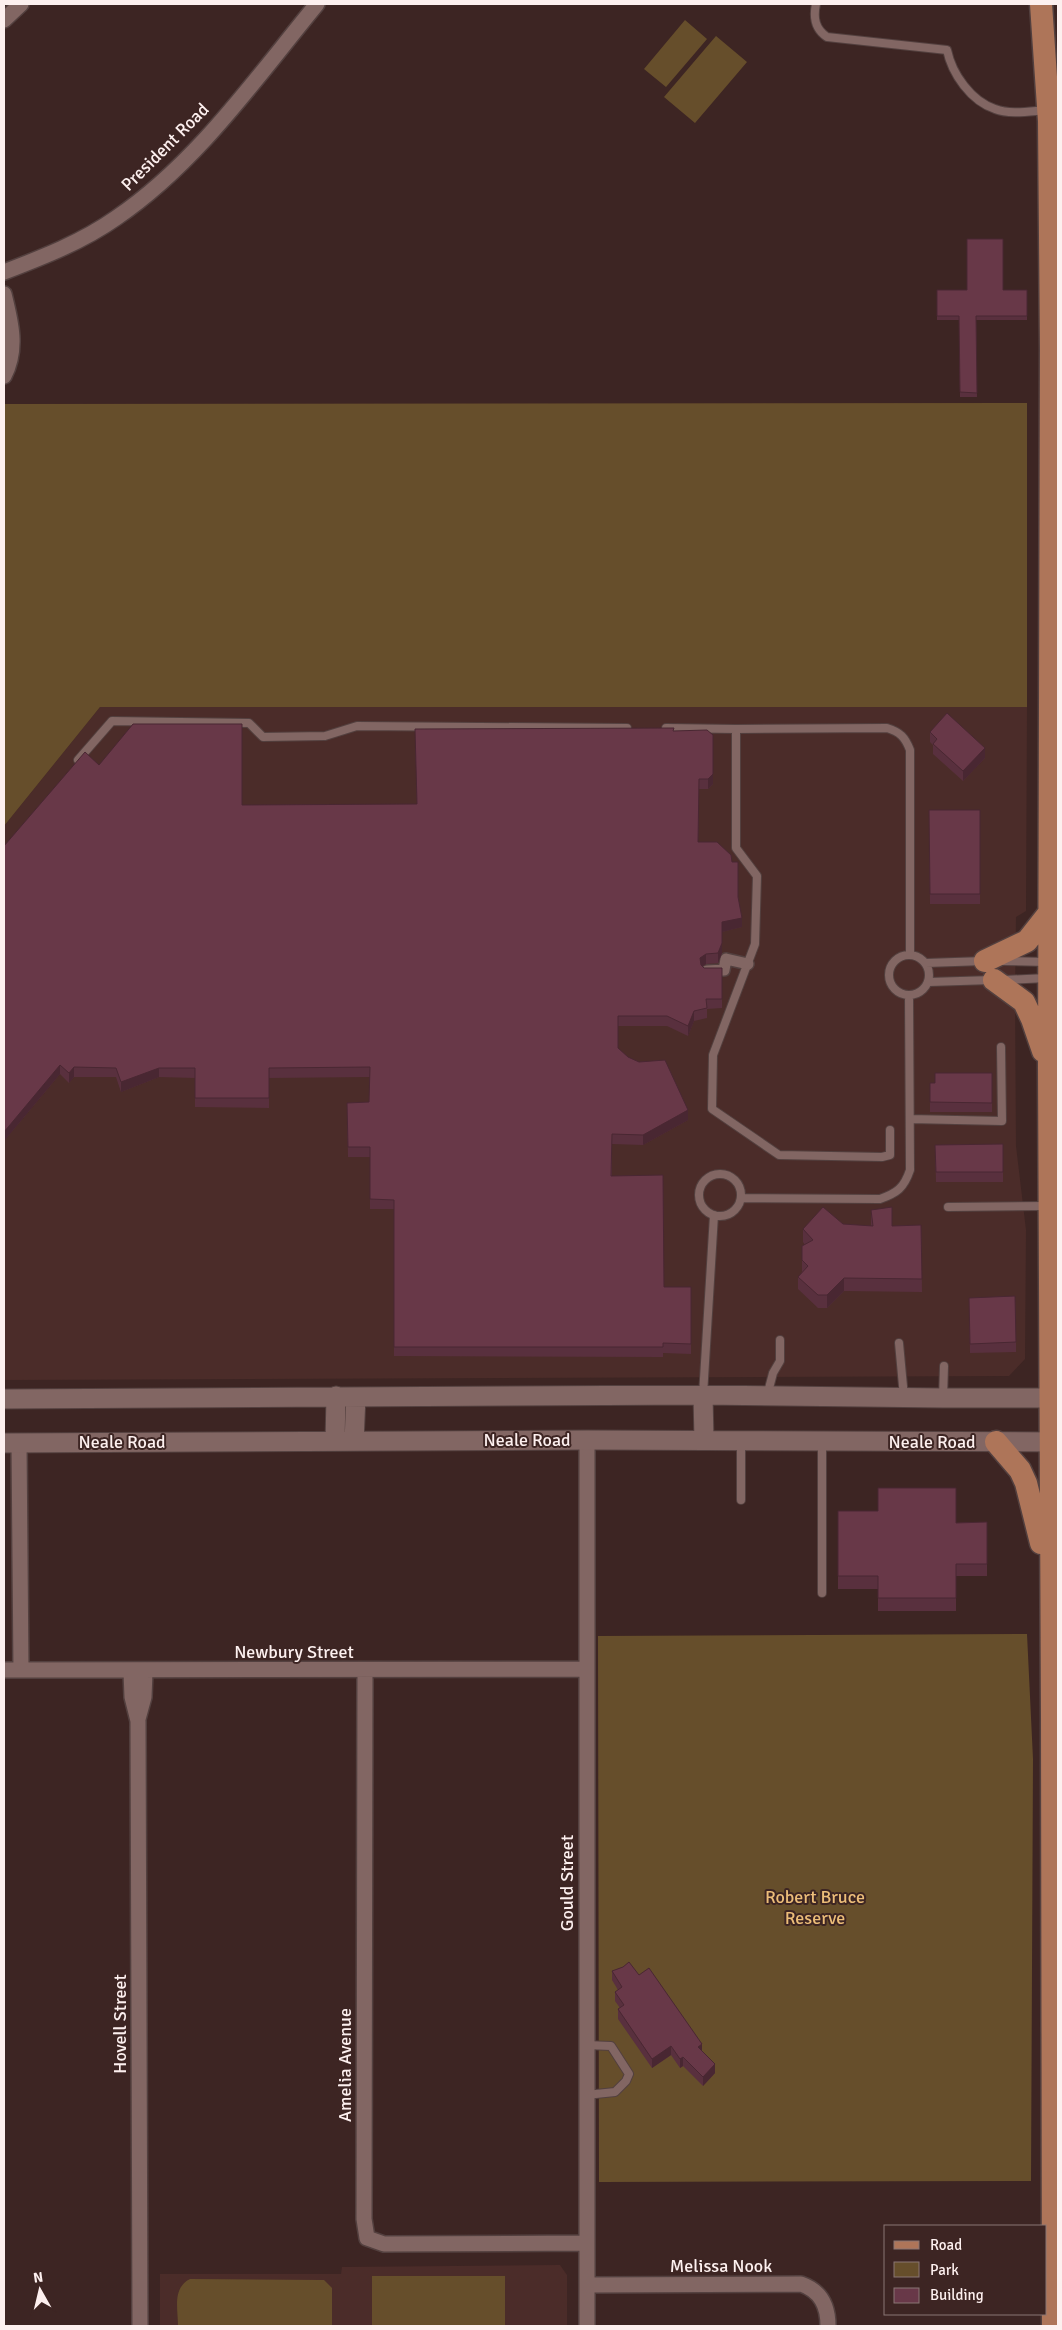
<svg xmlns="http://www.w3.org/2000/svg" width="1062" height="2330" viewBox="0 0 1062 2330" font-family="Signika,sans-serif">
<rect width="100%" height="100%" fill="#3d2523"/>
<path fill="#4b2c29" d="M 100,707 L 1027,707 L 1026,911 L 1016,917 L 1015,994 L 1016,1146 L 1026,1230 L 1025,1359 L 1009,1376 L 4,1380 L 4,826 Z
M 560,2265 L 567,2275 L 567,2326 L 160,2326 L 160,2274 L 341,2274 L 342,2267 Z"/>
<path fill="#664e2b" d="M 685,20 L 707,39 L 666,87 L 644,69 Z
M 716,36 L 747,62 L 695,123 L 664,97 Z
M 1027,403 L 1027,707 L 100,707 L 4,826 L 4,404 Z
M 1027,1634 L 1033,1759 L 1031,2181 L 599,2182 L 598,1636 Z
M 372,2276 L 505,2276 L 505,2326 L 372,2326 Z
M 190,2279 L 324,2280 L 332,2288 L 332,2326 L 178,2326 C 178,2309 172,2288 190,2279 Z"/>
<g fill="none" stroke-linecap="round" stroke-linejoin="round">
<defs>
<path id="service" d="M 816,4 C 813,18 815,29 827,37 L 947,50 C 952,74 971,101 995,109 C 1010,115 1031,111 1047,110
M 666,728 L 736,729
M 78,760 L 112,721 L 249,723 L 263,737 L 325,736 L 357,726 L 627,728
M889 975a20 20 0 1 1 40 0a20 20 0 1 1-40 0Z
M 1001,961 L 1047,962
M 926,963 L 984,961
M 1004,980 L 1047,978
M 929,982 L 992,980
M 910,1119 L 1002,1121 L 1001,1047
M 890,1130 L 890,1155 L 882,1157 L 779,1155 L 712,1109 L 713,1055 L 755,944 L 757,876 L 736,848 L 736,729 L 887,728 C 900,732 905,737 910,750 L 910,954
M699 1195a21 21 0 1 1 42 0a21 21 0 1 1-42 0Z
M 742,1198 L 880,1199 C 897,1193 904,1188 910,1170 L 909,995
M 948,1207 L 1048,1206
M 899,1343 L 904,1397
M 703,1395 L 714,1215
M 767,1396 L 773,1373 L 780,1361 L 780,1340
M 943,1398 L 944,1366
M 822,1441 L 822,1593
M 741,1500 L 741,1440
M 586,2045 L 611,2046 L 629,2074 L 626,2081 L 615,2092 L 586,2095"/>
<path id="pedestrian" d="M 707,971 L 724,970 L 726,959 L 748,964"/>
<path id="minor" d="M 4,20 L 21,4
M 4,272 C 43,257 82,242 116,218 C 197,163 256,78 317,4
M 4,294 C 11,322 18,349 4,376
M 587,1440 L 587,2326
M 19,1443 L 21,1670
M 4,1670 L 585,1669
M 365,1671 L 364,2219 L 367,2238 L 384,2244 L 586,2243
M 131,1672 L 132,1697 L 138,1721 L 140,2326
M 138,1719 L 144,1697 L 145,1672
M 587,2285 L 801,2284 C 821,2291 828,2306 828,2326"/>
<path id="tertiary" d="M 703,1395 L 704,1440
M 4,1399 L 703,1395 L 943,1398 L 1058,1398
M 335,1441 L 336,1396
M 354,1441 L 356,1397
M 4,1443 L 587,1440 L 1058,1442"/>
<path id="primary" d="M 1041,4 L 1049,121 L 1051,349 L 1049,1068 L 1052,1715 L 1053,2326
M 985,961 L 1027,941 L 1049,913
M 994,980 L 1024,1002 L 1032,1019 L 1043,1051
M 996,1442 L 1020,1470 L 1026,1483 L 1041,1543"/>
</defs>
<use href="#service" stroke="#53403f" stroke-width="10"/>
<use href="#pedestrian" stroke="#53403f" stroke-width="14"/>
<use href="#minor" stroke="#53403f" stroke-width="18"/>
<use href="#tertiary" stroke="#53403f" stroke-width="21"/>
<use href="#primary" stroke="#53403f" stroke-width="25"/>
<use href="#service" stroke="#826663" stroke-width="8"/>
<use href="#pedestrian" stroke="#826663" stroke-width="11"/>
<use href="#minor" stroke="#826663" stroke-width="15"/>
<use href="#tertiary" stroke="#826663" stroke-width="19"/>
<use href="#primary" stroke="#ae7559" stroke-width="22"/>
</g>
<path fill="#59303e" d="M 937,290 L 1027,290 L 1027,320 L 976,320 L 977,397 L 960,397 L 959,320 L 937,320 Z
M 674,731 L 713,784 L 708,789 L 699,789 L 698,842 L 732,862 L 738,897 L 742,927 L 722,932 L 722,953 L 718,963 L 706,964 L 702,967 L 704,968 L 722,968 L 722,1008 L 707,1009 L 707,1018 L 694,1021 L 688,1036 L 667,1026 L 618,1026 L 618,1048 L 688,1120 L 643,1145 L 612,1144 L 612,1176 L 664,1287 L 691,1287 L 691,1354 L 663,1353 L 663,1357 L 394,1356 L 394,1209 L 370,1209 L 370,1157 L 348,1157 L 347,1103 L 369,1102 L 370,1077 L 269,1078 L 269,1108 L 195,1107 L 195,1078 L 159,1077 L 121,1092 L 116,1077 L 74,1077 L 69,1083 L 60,1074 L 4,1141 L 99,765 L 242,805 L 417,804 Z
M 930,732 L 985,758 L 963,781 L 933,754 L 933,745 L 930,742 Z
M 929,810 L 980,810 L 980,904 L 930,904 Z
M 992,1073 L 992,1112 L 930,1112 L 930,1083 L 935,1083 Z
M 1003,1144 L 1003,1182 L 936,1182 L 935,1145 Z
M 871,1210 L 892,1226 L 921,1225 L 922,1292 L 844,1291 L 827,1308 L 818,1308 L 798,1289 L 798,1277 L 802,1272 L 802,1246 L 805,1245 L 803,1242 L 803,1229 L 843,1224 L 871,1226 Z
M 969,1298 L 1016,1342 L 1016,1352 L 970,1353 Z
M 838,1511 L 956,1523 L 987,1522 L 987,1576 L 956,1576 L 956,1611 L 878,1611 L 878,1589 L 838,1589 Z
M 612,1971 L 639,1975 L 702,2051 L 715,2073 L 703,2086 L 683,2066 L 680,2068 L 671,2055 L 652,2068 L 618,2019 L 618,2009 L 620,2008 L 615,2001 L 615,1992 L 618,1990 L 612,1980 Z"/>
<path fill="#492732" d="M 985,748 L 985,758 L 963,781 L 963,771 Z
M 713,774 L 713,784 L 708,789 L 708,779 Z
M 742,918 L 742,927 L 722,932 L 722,922 Z
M 722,943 L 722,953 L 718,963 L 718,953 Z
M 706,954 L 706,964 L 700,968 L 700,958 Z
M 694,1011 L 694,1021 L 688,1036 L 688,1026 Z
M 60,1065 L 60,1074 L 4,1141 L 4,1132 Z
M 74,1067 L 74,1077 L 69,1083 L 69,1073 Z
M 159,1068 L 159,1077 L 121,1092 L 121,1082 Z
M 688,1110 L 688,1120 L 643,1145 L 643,1135 Z
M 844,1278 L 844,1291 L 827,1308 L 827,1295 Z
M 702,2044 L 702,2054 L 698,2047 Z
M 671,2046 L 671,2055 L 652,2068 L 652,2059 Z
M 683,2057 L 683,2066 L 680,2068 L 680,2059 Z
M 715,2064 L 715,2073 L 703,2086 L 703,2077 Z"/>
<path fill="#683848" stroke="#492732" d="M 967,239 L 1003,239 L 1003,290 L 1027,290 L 1027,316 L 976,316 L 977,393 L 960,392 L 959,316 L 937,316 L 937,290 L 967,290 Z
M 947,713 L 985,748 L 963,771 L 933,744 L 937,739 L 930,732 Z
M 133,724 L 242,724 L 242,805 L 417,804 L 415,729 L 674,728 L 673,731 L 707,730 L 713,735 L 713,774 L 708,779 L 699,779 L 698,842 L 717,842 L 731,855 L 732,862 L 738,862 L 738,897 L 742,918 L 722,922 L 722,943 L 718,953 L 706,954 L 700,958 L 701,965 L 704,968 L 722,968 L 722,999 L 706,999 L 707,1008 L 694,1011 L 688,1026 L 667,1016 L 618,1016 L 618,1048 L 628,1057 L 639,1062 L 665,1060 L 688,1110 L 643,1135 L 612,1134 L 611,1176 L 663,1175 L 664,1287 L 691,1287 L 691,1344 L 663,1343 L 663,1347 L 394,1347 L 394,1200 L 370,1199 L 370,1147 L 348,1147 L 347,1103 L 369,1102 L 370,1067 L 269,1068 L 269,1098 L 195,1098 L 195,1068 L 159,1068 L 121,1082 L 116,1068 L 74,1067 L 69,1073 L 60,1065 L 4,1132 L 4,846 L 85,752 L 99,765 Z
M 929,810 L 980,810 L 980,894 L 930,894 Z
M 935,1073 L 992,1073 L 992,1103 L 930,1102 L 930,1083 L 935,1083 Z
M 1003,1144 L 1003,1172 L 936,1172 L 935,1145 Z
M 823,1207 L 843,1224 L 873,1226 L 871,1210 L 892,1207 L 892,1226 L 921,1225 L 922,1279 L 844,1278 L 827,1295 L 818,1295 L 798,1277 L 808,1266 L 802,1260 L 802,1246 L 813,1240 L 803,1229 Z
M 1015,1296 L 1016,1342 L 970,1344 L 969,1298 Z
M 878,1488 L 956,1488 L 956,1523 L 987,1522 L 987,1564 L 956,1564 L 956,1598 L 878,1598 L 878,1576 L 838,1576 L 838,1511 L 878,1511 Z
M 629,1962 L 639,1975 L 649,1968 L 702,2044 L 698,2047 L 715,2064 L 703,2077 L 683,2057 L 680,2059 L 671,2046 L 652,2059 L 618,2009 L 624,2005 L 615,1992 L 622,1987 L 612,1971 L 623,1967 Z"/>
<g text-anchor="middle" stroke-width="4" stroke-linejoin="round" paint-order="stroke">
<g font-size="18" fill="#fdf0ef" stroke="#3d2523">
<text transform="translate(165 147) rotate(-45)" y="6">President Road</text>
<text x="527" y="1446">Neale Road</text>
<text x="122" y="1448">Neale Road</text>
<text x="932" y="1448">Neale Road</text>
<text x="294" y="1658">Newbury Street</text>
<text transform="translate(567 1883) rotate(-90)" y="6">Gould Street</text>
<text transform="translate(120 2024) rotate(-90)" y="6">Hovell Street</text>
<text transform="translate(345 2065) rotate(-90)" y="6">Amelia Avenue</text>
<text x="721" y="2272">Melissa Nook</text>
</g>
<g font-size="18" fill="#ecbd79" stroke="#3d2523">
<text x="815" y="1903">Robert Bruce<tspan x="815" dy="21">Reserve</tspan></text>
</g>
</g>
<rect width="1062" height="2330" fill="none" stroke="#fdf0ef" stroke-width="10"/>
<rect x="884" y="2225" width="162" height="90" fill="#3d2523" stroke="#8a7675"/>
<rect x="894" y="2241" width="25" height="8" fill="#ae7559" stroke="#8a7675"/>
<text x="930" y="2250" font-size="15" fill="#fdf0ef">Road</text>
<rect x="894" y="2262" width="25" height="15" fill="#664e2b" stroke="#8a7675"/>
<text x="930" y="2275" font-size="15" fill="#fdf0ef">Park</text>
<rect x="894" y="2288" width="25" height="15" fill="#683848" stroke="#8a7675"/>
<text x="930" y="2300" font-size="15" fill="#fdf0ef">Building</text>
<g transform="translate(40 2290) rotate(352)" stroke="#3d2523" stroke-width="4" paint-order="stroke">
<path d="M0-4L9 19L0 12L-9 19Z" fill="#fdf0ef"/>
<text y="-8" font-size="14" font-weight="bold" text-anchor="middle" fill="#fdf0ef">N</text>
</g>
</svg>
